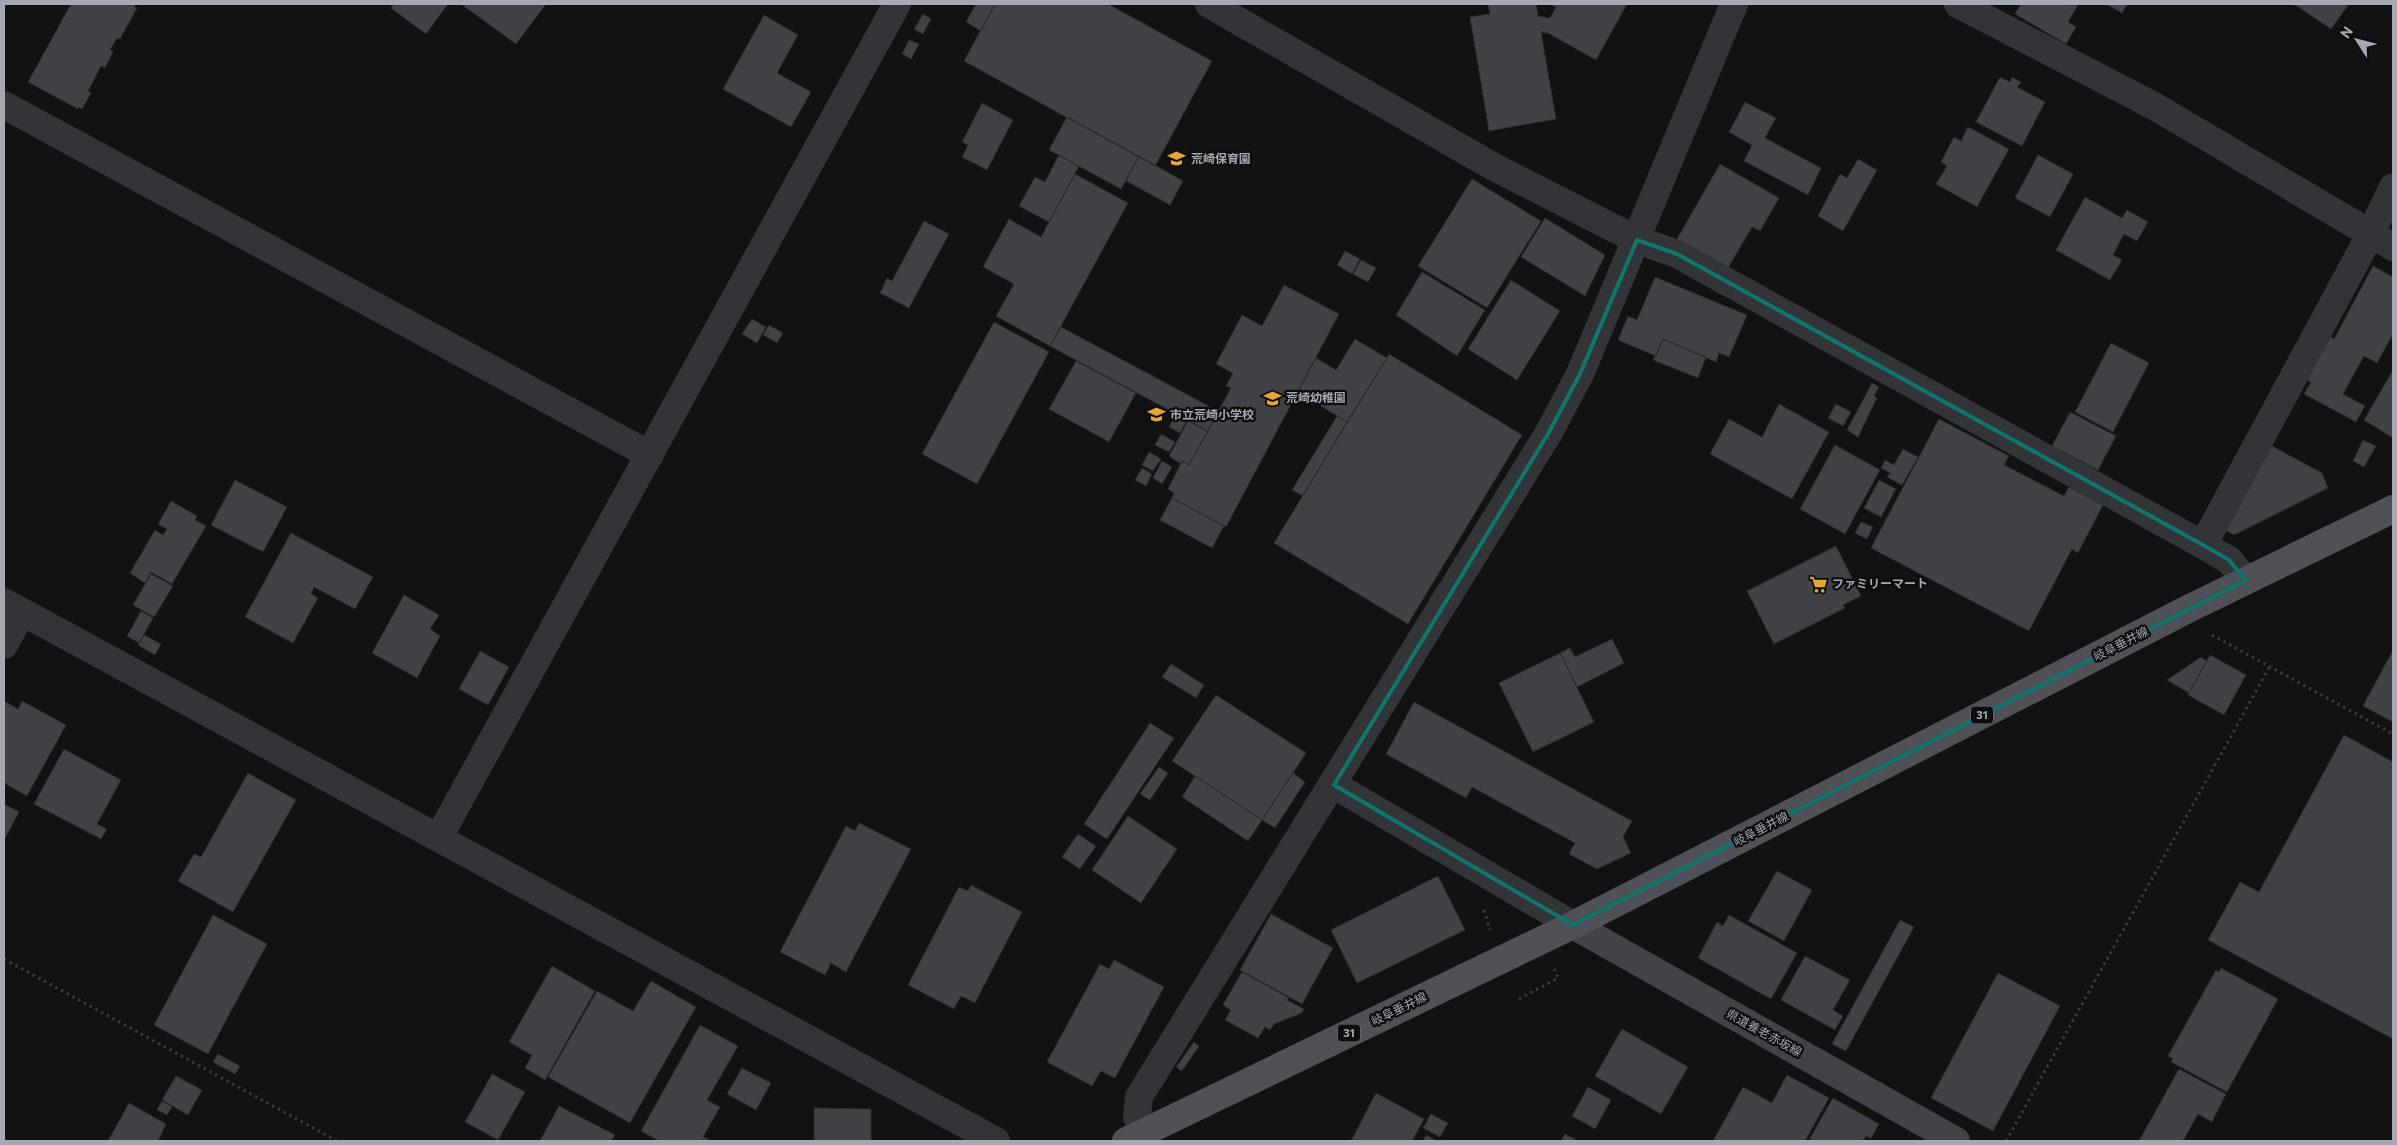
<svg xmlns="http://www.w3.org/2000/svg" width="2397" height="1145" viewBox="0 0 2397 1145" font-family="Commissioner,'Noto Sans JP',sans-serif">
<rect width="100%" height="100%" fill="#121213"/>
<path fill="#414246" stroke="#2c2c2f" d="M 71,4 L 136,4 L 134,7 L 137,8 L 120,39 L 117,38 L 110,50 L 113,52 L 105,68 L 101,66 L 88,91 L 91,93 L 82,109 L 79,107 L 78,109 L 28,82 Z
M 394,4 L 448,4 L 426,34 L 391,8 Z
M 461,4 L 546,4 L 516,44 Z
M 976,4 L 995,4 L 981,31 L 966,22 Z
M 995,4 L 1108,4 L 1212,61 L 1155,166 L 964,61 Z
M 1488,4 L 1536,4 L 1538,16 L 1550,18 L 1556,7 L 1550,4 L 1627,4 L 1596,60 L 1548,33 L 1541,32 L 1556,119 L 1489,131 L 1470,17 L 1490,14 Z
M 2021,4 L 2078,5 L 2068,22 L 2076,27 L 2066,44 L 2015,14 Z
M 2106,4 L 2127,4 L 2122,13 Z
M 2294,4 L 2349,4 L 2331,29 Z
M 923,14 L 931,19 L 923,34 L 914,29 Z
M 764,15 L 798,35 L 777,73 L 811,92 L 791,127 L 723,89 Z
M 909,40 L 919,44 L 911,59 L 902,54 Z
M 2000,77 L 2010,82 L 2012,77 L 2021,82 L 2017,87 L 2045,102 L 2022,146 L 1976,122 Z
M 1745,102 L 1776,118 L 1765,138 L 1821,168 L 1808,195 L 1744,161 L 1752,145 L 1729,132 Z
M 982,103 L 1013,120 L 987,170 L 962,157 L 968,145 L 962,142 Z
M 1067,117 L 1139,156 L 1121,189 L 1049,150 Z
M 1968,127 L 2009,149 L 1977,207 L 1936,184 L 1947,166 L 1941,162 L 1954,137 L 1961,141 Z
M 1059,155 L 1079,166 L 1049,222 L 1019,206 L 1035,177 L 1045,182 Z
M 2038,155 L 2073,174 L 2050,217 L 2015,198 Z
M 1139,156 L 1183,181 L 1170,205 L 1126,181 Z
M 1858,159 L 1877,170 L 1843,231 L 1818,216 L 1840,174 L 1847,178 Z
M 1720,164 L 1779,198 L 1760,231 L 1752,227 L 1728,268 L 1677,239 Z
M 1075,174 L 1128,203 L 1050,346 L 996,316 L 1014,284 L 983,267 L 1009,219 L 1041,237 Z
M 1472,179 L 1541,221 L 1487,308 L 1418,266 Z
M 2085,197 L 2122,218 L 2127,210 L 2148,222 L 2137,241 L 2124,234 L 2113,255 L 2122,260 L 2110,280 L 2056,250 Z
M 1545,218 L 1605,255 L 1585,296 L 1521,257 Z
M 924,221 L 949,234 L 909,308 L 880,293 L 887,278 L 892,281 Z
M 1345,251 L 1360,259 L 1352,274 L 1337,265 Z
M 1361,260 L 1376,268 L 1368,282 L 1353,274 Z
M 2373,266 L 2393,277 L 2393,334 L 2377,363 L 2364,356 L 2343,394 L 2365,406 L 2356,422 L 2304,394 L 2311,382 L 2305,379 L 2329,335 L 2334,339 Z
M 1422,272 L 1485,310 L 1457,356 L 1396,315 Z
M 1655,277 L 1747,315 L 1729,357 L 1719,353 L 1716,362 L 1663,339 L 1656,356 L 1618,340 L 1628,316 L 1637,320 Z
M 1511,280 L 1560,311 L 1517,380 L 1468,349 Z
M 1284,285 L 1339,314 L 1226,527 L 1172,498 L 1174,493 L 1168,489 L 1182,461 L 1189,465 L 1231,388 L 1226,386 L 1233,373 L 1216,364 L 1242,315 L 1262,326 Z
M 752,319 L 766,327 L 757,343 L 742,334 Z
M 994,322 L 1049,352 L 977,484 L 922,454 Z
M 769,325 L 783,333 L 777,343 L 763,335 Z
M 1061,327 L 1218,411 L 1208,431 L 1050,346 Z
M 1355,339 L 1387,358 L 1347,422 L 1298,392 L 1316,358 L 1336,370 Z
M 1663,339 L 1706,357 L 1698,378 L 1653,360 Z
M 2111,343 L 2149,363 L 2113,432 L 2075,412 Z
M 1389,354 L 1522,435 L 1408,624 L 1274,543 Z
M 1076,361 L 1136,393 L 1109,442 L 1049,409 Z
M 2393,370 L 2393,438 L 2364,420 Z
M 1872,383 L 1879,387 L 1874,396 L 1877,398 L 1858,437 L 1847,430 Z
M 1779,404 L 1829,432 L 1792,499 L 1710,454 L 1729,419 L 1762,437 Z
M 1836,404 L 1851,412 L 1843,426 L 1828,418 Z
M 2070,412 L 2116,436 L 2098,470 L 2052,446 Z
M 1175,416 L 1186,422 L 1180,433 L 1169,427 Z
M 1337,416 L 1347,422 L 1303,496 L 1292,490 Z
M 1939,419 L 2009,456 L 2004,465 L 2064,496 L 2069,487 L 2103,505 L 2078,553 L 2072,549 L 2029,631 L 1871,548 Z
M 1188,421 L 1208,431 L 1189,465 L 1182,461 L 1181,464 L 1169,456 Z
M 1161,434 L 1175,442 L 1169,452 L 1155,445 Z
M 2363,440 L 2376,446 L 2364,467 L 2353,461 Z
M 2268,444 L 2322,473 L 2328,488 L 2234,535 L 2223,529 Z
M 1835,445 L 1880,470 L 1845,534 L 1800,509 Z
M 1903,449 L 1918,457 L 1902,485 L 1887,477 L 1890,473 L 1881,468 L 1885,460 L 1894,465 Z
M 1149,452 L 1161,459 L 1153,471 L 1142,465 Z
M 1162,461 L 1172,467 L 1162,484 L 1153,478 Z
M 1142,468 L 1152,474 L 1146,486 L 1135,480 Z
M 235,480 L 287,507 L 263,552 L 211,525 Z
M 1879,480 L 1896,489 L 1881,517 L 1864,508 Z
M 1172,498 L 1224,526 L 1212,548 L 1160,520 Z
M 171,501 L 197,516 L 195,520 L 206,526 L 172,584 L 151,572 L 145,583 L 130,573 L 155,530 L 163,535 L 167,529 L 158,524 Z
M 1861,522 L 1873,527 L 1867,539 L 1855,533 Z
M 291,533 L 373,577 L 355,609 L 314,587 L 311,594 L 318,598 L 293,643 L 245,617 Z
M 1836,546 L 1861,596 L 1843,605 L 1845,608 L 1774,644 L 1747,591 Z
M 151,574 L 173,586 L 154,617 L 133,605 Z
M 404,595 L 439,615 L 430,629 L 440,636 L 417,678 L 372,653 Z
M 141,611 L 153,618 L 139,643 L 127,636 Z
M 144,635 L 161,644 L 155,655 L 138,645 Z
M 1612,639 L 1624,663 L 1577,687 L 1560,653 L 1570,648 L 1575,657 Z
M 2393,650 L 2393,722 L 2363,706 Z
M 480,651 L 509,667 L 488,705 L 459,689 Z
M 1560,653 L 1594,722 L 1533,752 L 1499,683 Z
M 2210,655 L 2246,675 L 2224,715 L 2188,695 Z
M 2201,657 L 2207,661 L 2189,693 L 2167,680 Z
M 1171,664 L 1204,685 L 1196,698 L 1162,677 Z
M 1216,695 L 1306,753 L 1262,820 L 1172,761 Z
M 4,701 L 18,709 L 22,701 L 66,725 L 27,796 L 4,783 Z
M 1414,702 L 1632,821 L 1623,837 L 1631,853 L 1597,869 L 1569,854 L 1575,843 L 1472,787 L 1466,798 L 1386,754 Z
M 1150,723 L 1174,738 L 1107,839 L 1084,824 Z
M 2344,735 L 2393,762 L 2393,1039 L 2208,940 L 2240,882 L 2259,892 Z
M 64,749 L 121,780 L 97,824 L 107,829 L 101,839 L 34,804 Z
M 1159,767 L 1168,773 L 1150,800 L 1140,794 Z
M 248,773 L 296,800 L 233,912 L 178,881 L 194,854 L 201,857 Z
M 1293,773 L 1305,782 L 1275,828 L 1262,820 Z
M 1195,776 L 1262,820 L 1248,841 L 1182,797 Z
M 4,804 L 19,812 L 4,840 Z
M 1128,816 L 1177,849 L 1141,903 L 1092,870 Z
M 859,823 L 911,849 L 846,972 L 831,963 L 825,975 L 780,952 L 846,826 L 855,831 Z
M 1078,834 L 1096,846 L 1080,869 L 1062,857 Z
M 1777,871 L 1812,890 L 1784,941 L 1748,921 Z
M 1438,876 L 1465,930 L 1357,983 L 1331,930 Z
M 971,885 L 1022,912 L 975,1003 L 961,996 L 954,1009 L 908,985 L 959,887 L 968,891 Z
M 1271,914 L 1333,948 L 1302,1004 L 1240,970 Z
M 213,915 L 267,944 L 208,1054 L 154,1025 Z
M 1729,915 L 1797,953 L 1771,999 L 1698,958 L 1717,922 L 1723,926 Z
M 1900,920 L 1914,927 L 1846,1051 L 1832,1044 Z
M 1805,956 L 1850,980 L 1833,1010 L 1843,1016 L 1835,1030 L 1781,1000 Z
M 1114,960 L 1164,987 L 1115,1078 L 1101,1071 L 1092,1086 L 1047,1062 L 1100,964 L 1109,969 Z
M 552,966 L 595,991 L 545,1080 L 525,1068 L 532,1055 L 509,1042 Z
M 2221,968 L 2278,999 L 2227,1092 L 2171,1062 L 2173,1059 L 2168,1056 L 2216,970 L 2219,972 Z
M 1242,972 L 1289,998 L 1287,1000 L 1304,1009 L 1302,1013 L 1274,1024 L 1270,1030 L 1265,1027 L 1258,1038 L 1225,1020 L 1231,1010 L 1223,1005 Z
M 1998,973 L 2060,1006 L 1993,1131 L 1931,1098 Z
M 651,981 L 696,1007 L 630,1123 L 548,1077 L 597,991 L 633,1011 Z
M 700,1025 L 738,1046 L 707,1100 L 720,1107 L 703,1137 L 712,1141 L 659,1141 L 641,1131 Z
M 1622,1029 L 1688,1067 L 1661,1114 L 1595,1076 Z
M 1194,1042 L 1199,1046 L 1182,1071 L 1176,1067 Z
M 218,1054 L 240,1066 L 235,1074 L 213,1062 Z
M 742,1068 L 771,1083 L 756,1110 L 727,1094 Z
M 2179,1069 L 2226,1094 L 2212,1122 L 2198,1114 L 2183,1141 L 2139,1141 Z
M 492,1074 L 525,1092 L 498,1140 L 465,1122 Z
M 1787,1075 L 1829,1098 L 1805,1141 L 1713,1141 L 1743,1087 L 1772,1103 Z
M 176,1076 L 202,1090 L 188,1115 L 162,1100 Z
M 1588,1087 L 1611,1100 L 1595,1129 L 1572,1116 Z
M 1376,1093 L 1424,1119 L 1412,1141 L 1351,1141 Z
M 1833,1098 L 1879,1124 L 1871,1138 L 1866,1136 L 1863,1141 L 1811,1141 L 1810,1138 Z
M 162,1101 L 172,1107 L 167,1115 L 157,1110 Z
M 129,1103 L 166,1124 L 158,1141 L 108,1141 Z
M 559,1106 L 615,1135 L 611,1141 L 540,1141 Z
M 814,1108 L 871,1109 L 871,1141 L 814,1141 Z
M 1431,1114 L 1448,1123 L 1440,1137 L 1423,1128 Z
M 1565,1134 L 1578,1141 L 1561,1141 Z
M 1426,1135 L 1437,1141 L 1423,1141 Z"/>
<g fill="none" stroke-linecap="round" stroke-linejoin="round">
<path stroke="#393b3f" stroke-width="3" stroke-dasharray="2.5 4" stroke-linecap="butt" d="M 2212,635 L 2393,734
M 1484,910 L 1490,930
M 4,959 L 337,1141
M 1519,999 L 1558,978 L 1554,969
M 2006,1141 L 2270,666"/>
<path stroke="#333438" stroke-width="28" d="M 1209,4 L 1494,167 L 1637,240 L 1677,254 L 2203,545 L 2229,560 L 2246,580
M 1958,4 L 2154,106 L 2393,247
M 4,105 L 650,455
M 2203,545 L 2370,235 L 2393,187
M 4,602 L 996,1141
M 4,645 L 22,612
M 1334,785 L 1573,925
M 439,837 L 897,4
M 1144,1132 L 1137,1117 L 1139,1097 L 1548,434 L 1580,374 L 1734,4"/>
<path stroke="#414348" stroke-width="28" d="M 1573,925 L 1956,1141"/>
<path stroke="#4f5157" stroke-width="28" d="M 1126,1141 L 1573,925 L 2188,609 L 2393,509"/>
</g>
<path fill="none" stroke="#0f766e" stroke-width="4" stroke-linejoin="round" d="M 1637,240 L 1677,254 L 2203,545 L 2229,560 L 2246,580 L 1573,925 L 1334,785 L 1548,434 L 1580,374 Z"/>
<defs>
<symbol id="school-bare" viewBox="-9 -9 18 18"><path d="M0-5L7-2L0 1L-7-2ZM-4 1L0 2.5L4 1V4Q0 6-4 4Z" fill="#e6a537" stroke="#0d0d0e" stroke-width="2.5" paint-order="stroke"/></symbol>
<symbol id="supermarket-bare" viewBox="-9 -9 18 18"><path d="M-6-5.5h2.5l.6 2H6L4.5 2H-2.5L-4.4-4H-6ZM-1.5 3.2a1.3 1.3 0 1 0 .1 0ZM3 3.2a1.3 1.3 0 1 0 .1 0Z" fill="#e6a537" stroke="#0d0d0e" stroke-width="2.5" paint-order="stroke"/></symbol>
</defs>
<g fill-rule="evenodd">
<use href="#school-bare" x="1164" y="146" width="25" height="25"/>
<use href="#school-bare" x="1260" y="386" width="25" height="25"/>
<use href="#school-bare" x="1144" y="402" width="25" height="25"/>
<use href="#supermarket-bare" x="1806" y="572" width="25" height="25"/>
</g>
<g text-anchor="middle" stroke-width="4.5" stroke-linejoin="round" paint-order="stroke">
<g fill="#0d0d0e" stroke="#777a82" stroke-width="1">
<rect x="1971" y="706.5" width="22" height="17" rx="4"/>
<rect x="1338" y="1024.5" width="22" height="17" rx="4"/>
</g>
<g font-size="11" font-weight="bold" fill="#a4a9b3">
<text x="1982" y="719">31</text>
<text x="1349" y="1037">31</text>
</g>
<g font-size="12" font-weight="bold" fill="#a4a9b3" stroke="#0d0d0e" text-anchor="start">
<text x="1191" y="163">荒崎保育園</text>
<text x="1286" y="402">荒崎幼稚園</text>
<text x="1170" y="419">市立荒崎小学校</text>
<text x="1832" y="588">ファミリーマート</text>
</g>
<g font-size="12" fill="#a4a9b3" stroke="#0d0d0e">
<text transform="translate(2121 644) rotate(-27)" y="4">岐阜垂井線</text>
<text transform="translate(1761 829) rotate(-27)" y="4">岐阜垂井線</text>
<text transform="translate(1399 1009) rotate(-26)" y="4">岐阜垂井線</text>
<text transform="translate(1764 1033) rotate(29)" y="4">県道養老赤坂線</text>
</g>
</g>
<rect width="2397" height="1145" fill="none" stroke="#a4a9b3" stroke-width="10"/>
<g transform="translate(2357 40) rotate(306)" stroke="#0d0d0e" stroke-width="4" paint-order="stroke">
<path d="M0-4L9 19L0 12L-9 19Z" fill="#a4a9b3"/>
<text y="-8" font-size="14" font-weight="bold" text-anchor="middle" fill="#a4a9b3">N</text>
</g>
</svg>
